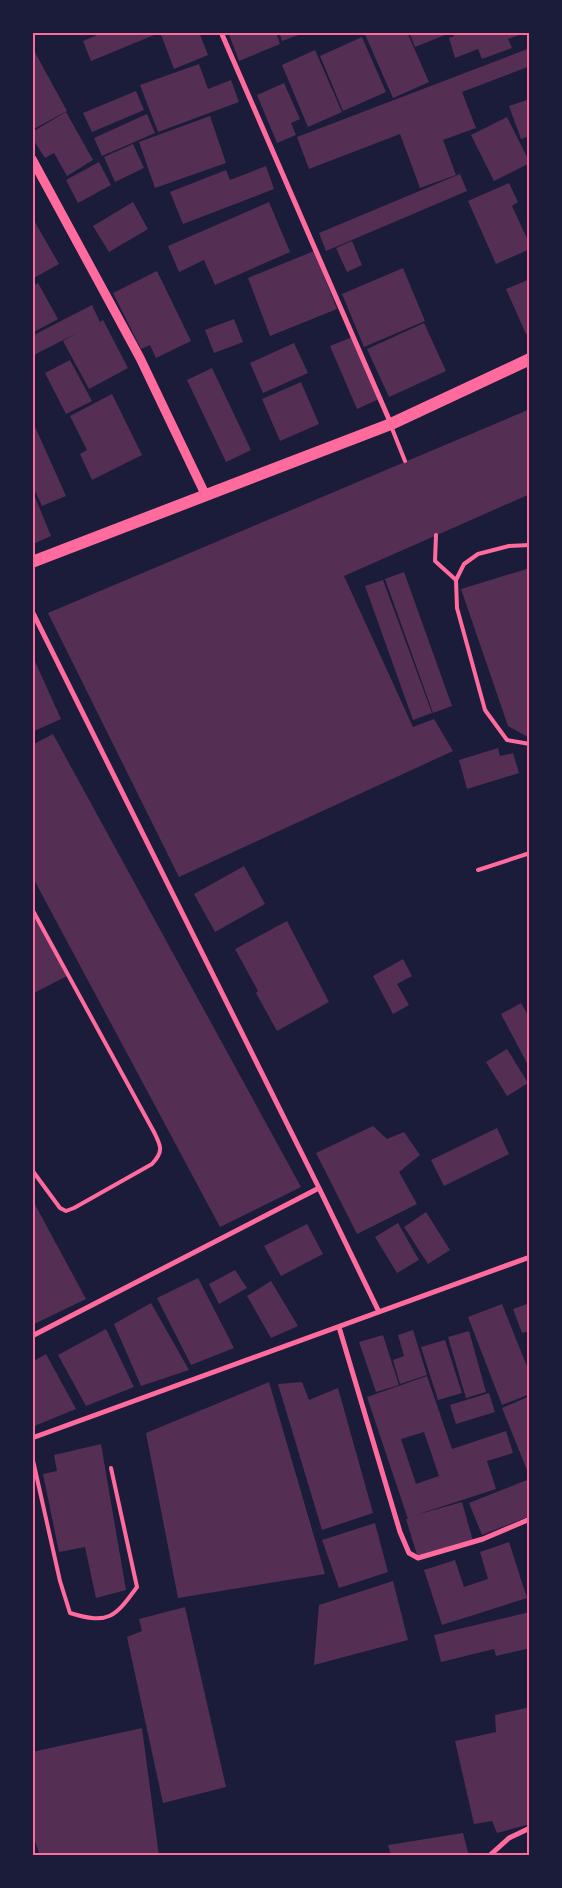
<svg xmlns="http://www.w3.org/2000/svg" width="562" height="1888" viewBox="0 0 562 1888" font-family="'DejaVu Sans',sans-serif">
<rect width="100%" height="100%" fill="#1b1b3a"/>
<path fill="#542f53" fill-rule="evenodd" d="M 104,32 L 159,32 L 159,33 L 91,61 L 83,41 Z
M 160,32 L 199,32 L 208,55 L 174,69 Z
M 228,32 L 276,32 L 280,44 L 239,61 Z
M 279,32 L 304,32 L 304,33 L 282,41 Z
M 364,32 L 407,32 L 429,82 L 393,98 Z
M 409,32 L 450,32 L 450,33 L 415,47 Z
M 453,32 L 525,32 L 525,33 L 508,39 L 512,48 L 482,59 L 478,49 L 455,58 L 449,38 L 454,36 Z
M 362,37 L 386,92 L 343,111 L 320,56 Z
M 32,47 L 67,111 L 32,130 Z
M 530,48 L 530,66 L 462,92 L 476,128 L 443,140 L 456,175 L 420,188 L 400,134 L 309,169 L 297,137 Z
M 315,50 L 342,112 L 308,127 L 282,65 Z
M 199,64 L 208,89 L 231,80 L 239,102 L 158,132 L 140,85 Z
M 284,83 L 300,119 L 291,123 L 296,135 L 277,143 L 257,95 Z
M 136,91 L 144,110 L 92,132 L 83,113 Z
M 530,99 L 530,136 L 521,139 L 509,106 Z
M 66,112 L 93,160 L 67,176 L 54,153 L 45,158 L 32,138 L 32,132 Z
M 147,114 L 155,133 L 102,156 L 94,138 Z
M 210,116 L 226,163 L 155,188 L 139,142 Z
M 507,117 L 530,163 L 494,181 L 471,135 Z
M 133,144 L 144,168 L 115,182 L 104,157 Z
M 99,162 L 111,185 L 78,203 L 66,180 Z
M 266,166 L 274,189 L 183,224 L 170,192 L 226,170 L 230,180 Z
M 460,174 L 467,191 L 326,251 L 319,233 Z
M 509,183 L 518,202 L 512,206 L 530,245 L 530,249 L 496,264 L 468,201 Z
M 133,202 L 148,229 L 109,252 L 93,226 Z
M 269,202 L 290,252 L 215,285 L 204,260 L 179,272 L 168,246 Z
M 32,217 L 59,264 L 32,279 Z
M 352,241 L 362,265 L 347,272 L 336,248 Z
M 314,251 L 337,309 L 270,336 L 248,278 Z
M 403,268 L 425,321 L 364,347 L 342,294 Z
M 157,271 L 191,341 L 156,358 L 150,345 L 141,349 L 113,293 Z
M 530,279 L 530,333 L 526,334 L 506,289 Z
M 38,283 L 58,319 L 32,333 L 32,286 Z
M 92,305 L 100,322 L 103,320 L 128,368 L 89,389 L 63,341 L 77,333 L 32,356 L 32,336 Z
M 234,319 L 243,342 L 214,353 L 205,330 Z
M 424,323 L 446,371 L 389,397 L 367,349 Z
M 352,337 L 379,399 L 357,409 L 330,346 Z
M 294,343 L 308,373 L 263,393 L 250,363 Z
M 70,360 L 92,401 L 66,414 L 45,373 Z
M 212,368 L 251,450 L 226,462 L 187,380 Z
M 301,382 L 319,424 L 280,441 L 262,399 Z
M 112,394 L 142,455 L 92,480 L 80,454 L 87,450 L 70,416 Z
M 530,409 L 530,494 L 344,576 L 413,727 L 434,719 L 453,751 L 179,877 L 48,613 Z
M 32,420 L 66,496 L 42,506 L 32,485 Z
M 33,492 L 51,536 L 33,544 Z
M 530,568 L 530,735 L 526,736 L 508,726 L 461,589 Z
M 404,572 L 452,706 L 433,713 L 385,579 Z
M 383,580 L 432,713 L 413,720 L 365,586 Z
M 32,655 L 61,719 L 32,732 Z
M 53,734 L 301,1187 L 220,1227 L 32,876 L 32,745 Z
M 498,748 L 500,756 L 513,753 L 519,773 L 467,789 L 459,760 Z
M 244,866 L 265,904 L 215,932 L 194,894 Z
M 32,913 L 67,976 L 32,994 Z
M 287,921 L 329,1002 L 277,1031 L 256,993 L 258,991 L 235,949 Z
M 403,959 L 412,976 L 397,984 L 409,1005 L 393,1014 L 373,976 Z
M 521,1003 L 530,1019 L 530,1069 L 501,1014 Z
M 507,1049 L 528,1083 L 507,1096 L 486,1062 Z
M 373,1126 L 387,1139 L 404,1132 L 420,1155 L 399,1172 L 417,1204 L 357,1234 L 316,1153 Z
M 497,1128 L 509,1154 L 444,1186 L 431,1160 Z
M 32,1199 L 86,1299 L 32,1325 Z
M 426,1212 L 450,1250 L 428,1264 L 404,1227 Z
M 398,1223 L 419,1260 L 397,1273 L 375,1237 Z
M 307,1224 L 323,1254 L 281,1276 L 264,1246 Z
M 235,1270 L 247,1288 L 219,1304 L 209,1284 Z
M 198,1278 L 234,1348 L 191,1365 L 157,1298 Z
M 271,1281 L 298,1326 L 271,1338 L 247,1296 Z
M 151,1303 L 189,1370 L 141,1386 L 114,1324 Z
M 530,1303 L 530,1331 L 522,1333 L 513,1309 Z
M 502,1304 L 530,1374 L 530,1394 L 502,1405 L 468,1317 Z
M 106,1329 L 134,1387 L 86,1406 L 58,1355 Z
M 413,1330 L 427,1375 L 400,1384 L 393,1360 L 404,1356 L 398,1335 Z
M 469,1331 L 486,1392 L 466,1398 L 448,1337 Z
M 383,1335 L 399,1385 L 376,1392 L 359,1342 Z
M 445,1340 L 462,1393 L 438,1400 L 421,1347 Z
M 46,1354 L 76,1409 L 32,1427 L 32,1362 Z
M 427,1376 L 452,1449 L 506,1431 L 513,1453 L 487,1461 L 496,1489 L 416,1515 L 462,1502 L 473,1541 L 418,1558 L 406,1519 L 408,1519 L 367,1397 ZM 424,1432 L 439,1476 L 416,1484 L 401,1439 Z
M 269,1382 L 325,1574 L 178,1598 L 146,1433 Z
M 302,1382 L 309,1400 L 338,1388 L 373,1513 L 322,1530 L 278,1384 Z
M 489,1393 L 495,1412 L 456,1424 L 450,1405 Z
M 530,1396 L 530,1469 L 527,1470 L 502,1408 Z
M 101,1444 L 126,1590 L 96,1598 L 85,1547 L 59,1552 L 43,1474 L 57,1471 L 54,1455 Z
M 527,1480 L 530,1485 L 530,1516 L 482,1535 L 469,1503 Z
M 375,1523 L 388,1572 L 339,1588 L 322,1540 Z
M 509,1542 L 527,1598 L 442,1625 L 424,1570 L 455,1560 L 464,1587 L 488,1579 L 480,1552 Z
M 393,1581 L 408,1640 L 314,1665 L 319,1605 Z
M 185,1607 L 226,1787 L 163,1803 L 127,1637 L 142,1631 L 139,1619 Z
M 530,1612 L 530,1648 L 496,1656 L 494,1649 L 441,1662 L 434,1635 Z
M 530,1707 L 530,1824 L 497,1833 L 492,1821 L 474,1824 L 455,1741 L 496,1732 L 495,1715 Z
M 142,1728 L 159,1856 L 40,1856 L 32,1832 L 32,1752 Z
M 463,1833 L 469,1856 L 391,1856 L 388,1845 Z"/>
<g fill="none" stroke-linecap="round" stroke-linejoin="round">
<path stroke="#ff6b9d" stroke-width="4" d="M 391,426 L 405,461
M 436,535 L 435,561 L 456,580
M 530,545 L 509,546 L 478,554 L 464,564 L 456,580 L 457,608 L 485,710 L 507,740 L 530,744
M 478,870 L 530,853
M 32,909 L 154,1132 C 161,1146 164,1151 152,1164 L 74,1208 L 66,1211 L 60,1208 L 32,1170
M 32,1456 L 60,1581 L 70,1613 C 109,1625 115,1617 137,1587 L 111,1468"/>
<path stroke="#ff6b9d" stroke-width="5" d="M 221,32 L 391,424
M 32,611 L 319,1188 L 32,1336
M 319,1188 L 379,1312
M 339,1327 L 400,1532 L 409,1553 L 418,1558 L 483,1539 L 530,1519
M 32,1438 L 530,1257
M 489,1856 L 509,1838 L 530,1828"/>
<path stroke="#ff6b9d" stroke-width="9" d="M 32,159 L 140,358 L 206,496"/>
<path stroke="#ff6b9d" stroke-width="12" d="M 32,562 L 391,424 L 530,359"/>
</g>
<rect width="562" height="1888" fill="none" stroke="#1b1b3a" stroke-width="68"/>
<rect x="34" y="34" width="494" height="1820" fill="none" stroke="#ff6b9d" stroke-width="2"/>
</svg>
